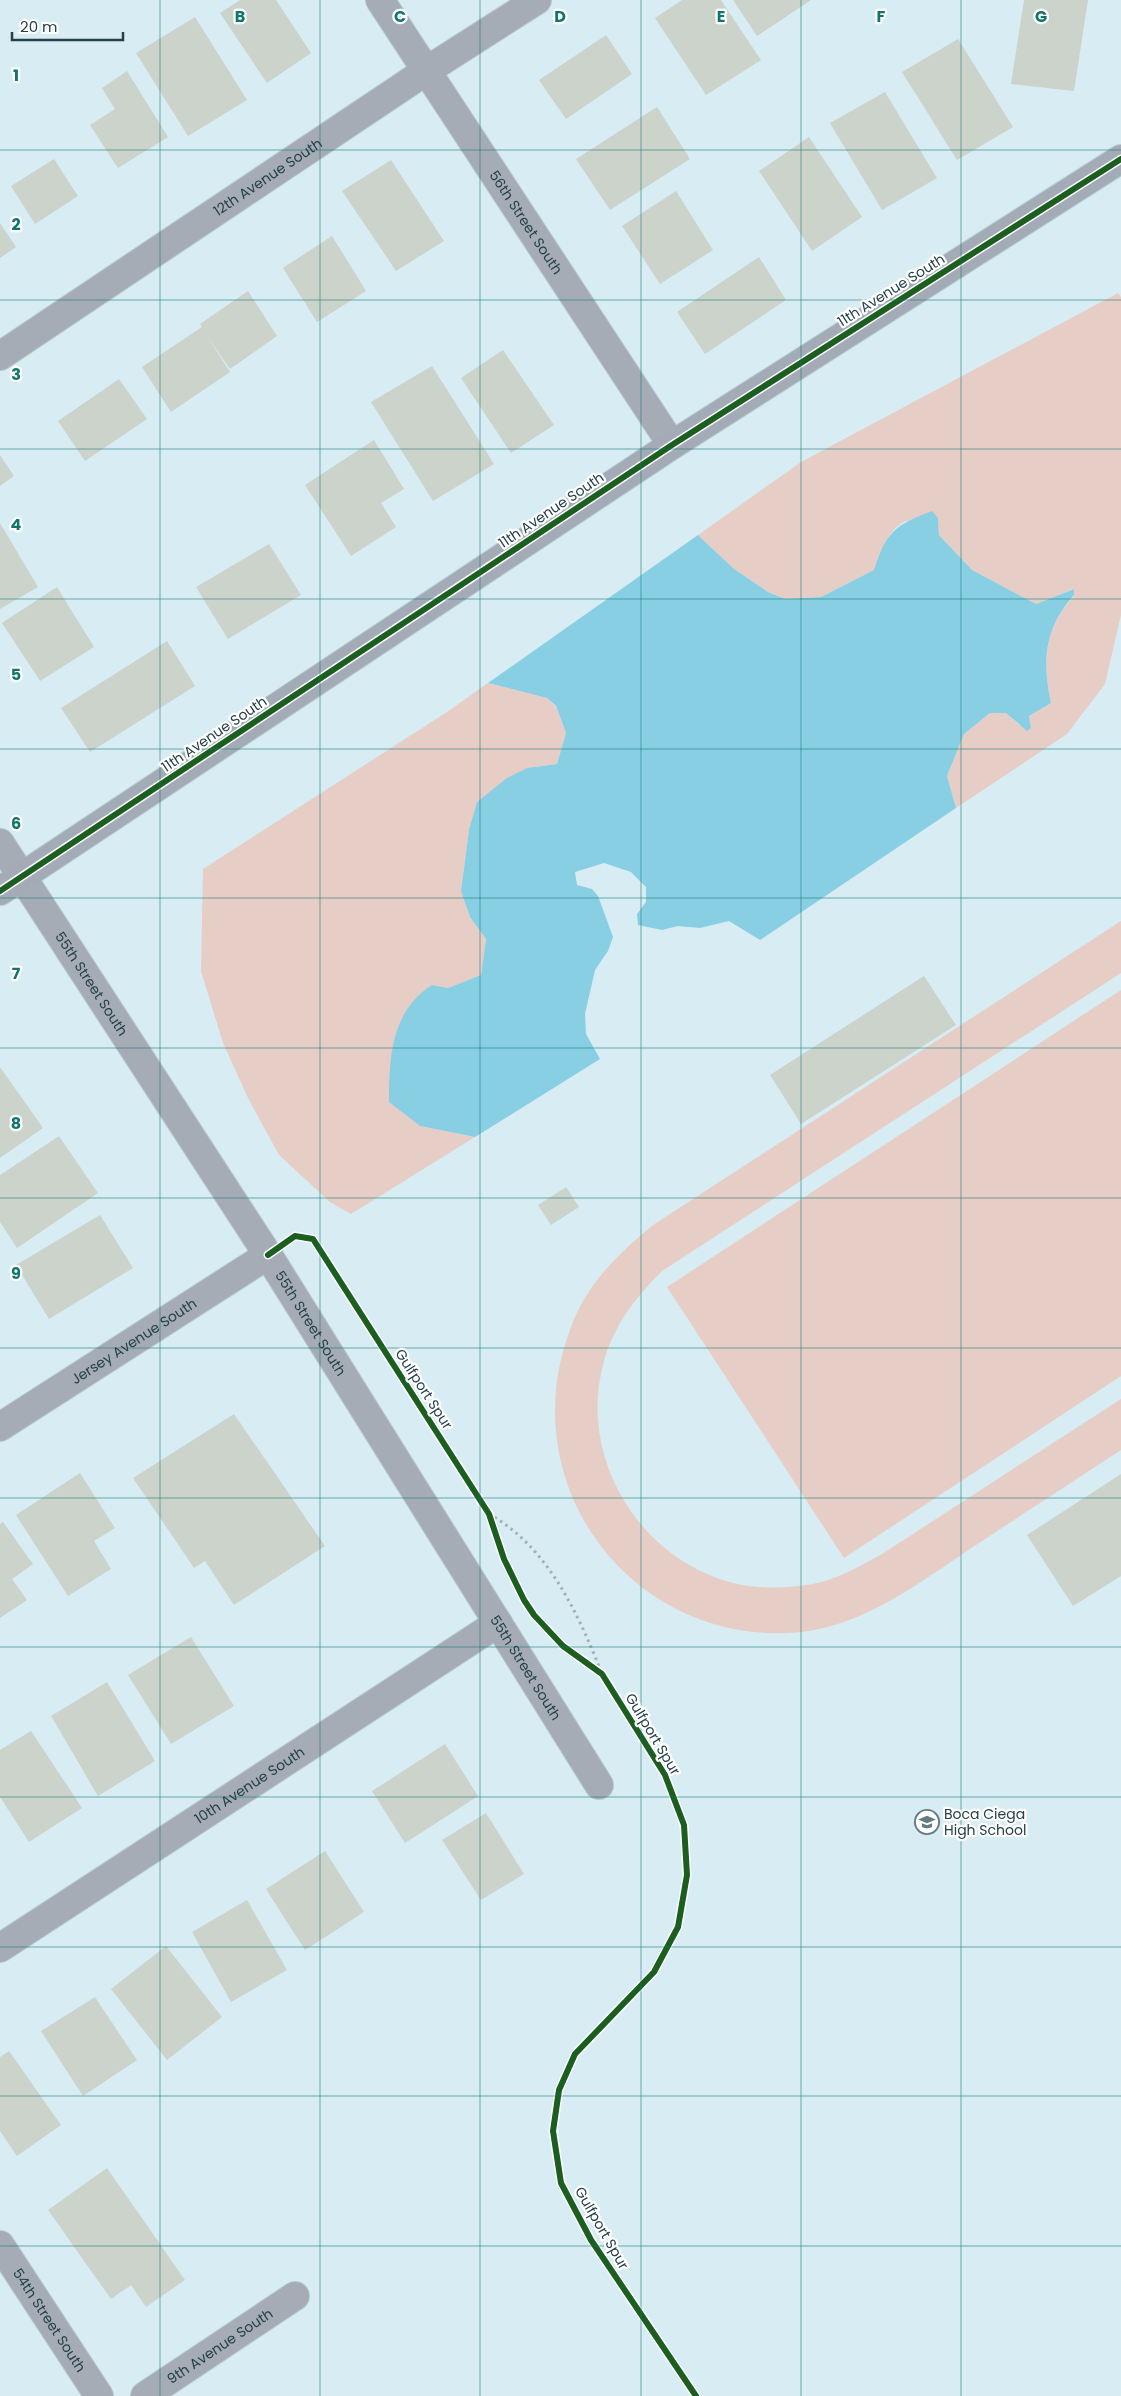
<svg xmlns="http://www.w3.org/2000/svg" width="1121" height="2396" viewBox="0 0 1121 2396" font-family="Poppins,sans-serif">
<rect width="100%" height="100%" fill="#d7ecf3"/>
<path fill="#e6cec6" d="M 1118,293 L 1121,297 L 1121,615 L 1105,684 L 1067,734 L 956,808 L 947,776 L 964,734 L 990,713 L 1006,713 L 1019,725 L 1031,728 L 1029,716 L 1051,703 C 1042,661 1044,629 1074,596 L 1073,589 L 1036,604 L 972,570 L 939,535 L 938,518 C 927,519 916,519 906,521 C 890,526 878,556 874,570 L 821,597 L 785,599 L 768,592 L 734,569 L 698,535 L 801,462 Z
M 488,683 L 547,698 L 556,707 L 566,733 L 557,764 L 527,768 L 469,830 L 461,891 L 470,917 L 486,939 L 481,975 L 448,988 L 432,985 L 420,1126 L 475,1137 L 351,1214 L 330,1202 L 279,1155 L 249,1100 L 223,1043 L 201,971 L 203,869 L 447,712 Z
M 1121,921 L 1121,973 L 662,1271 C 636,1297 614,1325 604,1361 C 576,1459 642,1565 742,1585 C 765,1589 790,1588 813,1584 C 838,1579 860,1566 882,1554 L 1121,1399 L 1121,1450 C 1074,1481 1026,1512 979,1543 C 921,1581 861,1630 789,1633 C 626,1640 513,1481 570,1330 C 586,1284 617,1255 653,1225 Z
M 1121,990 L 1121,1376 L 844,1558 L 667,1287 Z"/>
<path fill="#89cfe4" d="M 932,511 L 938,518 L 939,535 L 972,570 L 1036,604 L 1074,589 L 1074,595 C 1044,629 1042,661 1051,703 L 1029,716 L 1031,728 L 1027,731 L 1006,713 L 990,713 L 964,734 L 947,776 L 956,808 L 760,940 L 729,921 L 700,928 L 678,926 L 662,930 L 638,925 L 637,914 L 646,902 L 646,887 L 631,872 L 604,863 L 575,872 L 577,885 L 592,889 L 598,896 L 613,937 L 608,951 L 595,970 L 585,1014 L 586,1034 L 600,1059 L 475,1137 L 420,1126 L 389,1102 C 389,1058 391,1011 432,985 L 448,988 L 481,975 L 486,939 L 470,917 L 461,891 L 469,830 L 477,802 L 507,778 L 527,768 L 557,764 L 566,733 L 556,706 L 547,698 L 488,683 L 698,535 L 734,569 L 768,592 L 785,599 L 821,597 L 874,570 C 886,532 895,525 932,511 Z"/>
<path fill="#cbd3cb" d="M 240,0 L 276,0 L 311,53 L 267,83 L 220,13 Z
M 682,0 L 721,0 L 761,60 L 706,95 L 655,18 Z
M 733,0 L 811,0 L 757,36 Z
M 1024,0 L 1088,0 L 1074,91 L 1011,84 Z
M 195,17 L 247,100 L 188,136 L 136,53 Z
M 606,35 L 632,74 L 566,119 L 539,80 Z
M 958,39 L 1013,127 L 957,160 L 902,72 Z
M 127,71 L 168,137 L 118,168 L 90,125 L 115,109 L 102,88 Z
M 885,92 L 937,178 L 882,210 L 830,123 Z
M 657,107 L 690,159 L 610,210 L 576,159 Z
M 809,137 L 862,217 L 812,251 L 759,171 Z
M 54,159 L 78,196 L 35,224 L 11,186 Z
M 391,160 L 444,241 L 396,271 L 342,191 Z
M 676,191 L 713,250 L 660,284 L 622,226 Z
M 0,223 L 16,247 L 0,258 Z
M 332,236 L 366,291 L 317,322 L 283,268 Z
M 759,257 L 786,300 L 705,354 L 677,312 Z
M 248,291 L 277,336 L 230,369 L 207,336 L 230,372 L 171,412 L 142,367 L 202,327 L 200,324 Z
M 503,350 L 554,425 L 511,453 L 461,378 Z
M 432,366 L 494,464 L 433,501 L 371,402 Z
M 119,379 L 147,419 L 85,461 L 58,421 Z
M 374,440 L 404,489 L 381,503 L 396,527 L 351,556 L 305,485 Z
M 0,455 L 14,476 L 0,486 Z
M 0,523 L 38,587 L 0,609 Z
M 269,544 L 301,595 L 228,639 L 196,587 Z
M 57,587 L 94,647 L 40,681 L 2,623 Z
M 167,641 L 195,686 L 90,752 L 61,708 Z
M 924,976 L 956,1025 L 801,1124 L 770,1075 Z
M 0,1067 L 43,1128 L 0,1158 Z
M 59,1136 L 98,1193 L 17,1248 L 0,1222 L 0,1175 Z
M 566,1187 L 579,1207 L 551,1225 L 538,1205 Z
M 100,1215 L 133,1268 L 49,1319 L 16,1265 Z
M 234,1414 L 325,1546 L 234,1605 L 205,1561 L 194,1568 L 133,1478 Z
M 80,1473 L 115,1528 L 94,1541 L 111,1569 L 68,1596 L 16,1515 Z
M 1121,1474 L 1121,1576 L 1073,1606 L 1027,1535 Z
M 3,1522 L 33,1564 L 12,1579 L 27,1600 L 0,1618 L 0,1524 Z
M 191,1637 L 234,1706 L 171,1744 L 128,1675 Z
M 107,1682 L 155,1761 L 98,1796 L 51,1716 Z
M 31,1731 L 82,1808 L 29,1842 L 0,1797 L 0,1750 Z
M 445,1744 L 478,1796 L 405,1843 L 372,1791 Z
M 486,1813 L 524,1874 L 481,1900 L 442,1840 Z
M 325,1851 L 364,1912 L 305,1950 L 266,1889 Z
M 247,1900 L 287,1970 L 231,2002 L 192,1932 Z
M 166,1946 L 222,2017 L 167,2060 L 111,1989 Z
M 95,1997 L 137,2060 L 83,2096 L 41,2031 Z
M 9,2051 L 61,2125 L 17,2156 L 0,2131 L 0,2057 Z
M 107,2168 L 185,2280 L 146,2307 L 131,2285 L 111,2299 L 48,2210 Z"/>
<g fill="none" stroke-linecap="round" stroke-linejoin="round">
<defs>
<g id="street">
<path id="s1" d="M 380,0 L 672,445"/>
<path id="s2" d="M 0,356 L 426,71 L 537,0"/>
<path id="s3" d="M 0,843 L 268,1255 L 599,1785"/>
<path id="s4" d="M 0,1427 L 268,1255"/>
<path id="s5" d="M 0,1948 L 498,1623"/>
<path id="s6" d="M 0,2245 L 99,2396"/>
<path id="s7" d="M 145,2396 L 295,2296"/>
</g>
<path id="secondary" d="M 0,891 L 672,445 L 1121,159"/>
</defs>
<use href="#street" stroke="#b6c9cf" stroke-width="30"/>
<use href="#secondary" stroke="#b6c9cf" stroke-width="30"/>
<path stroke="#a5afb6" stroke-width="3" stroke-dasharray="2.5 4" stroke-linecap="butt" d="M 489,1514 C 548,1547 578,1613 602,1674"/>
<use href="#street" stroke="#a5acb6" stroke-width="28"/>
<use href="#secondary" stroke="#a3abb6" stroke-width="28"/>
<defs>
<path id="cycleway" d="M 0,891 L 672,445 L 1121,159
M 268,1255 L 295,1236 L 313,1239 L 489,1514 L 504,1559 L 524,1600 L 534,1615 L 563,1646 L 602,1674 L 665,1775 L 684,1825 L 687,1875 L 678,1927 L 654,1972 L 575,2054 L 559,2090 L 553,2131 L 561,2183 L 591,2240 L 696,2396"/>
</defs>
<use href="#cycleway" stroke="#fff" stroke-width="9"/>
<use href="#cycleway" stroke="#1b5e20" stroke-width="6"/>
</g>
<path fill="none" stroke="#0f766e" stroke-width="1" stroke-opacity="0.55" d="M 160,0 L 160,2396M 320,0 L 320,2396M 480,0 L 480,2396M 641,0 L 641,2396M 801,0 L 801,2396M 961,0 L 961,2396M 0,150 L 1121,150M 0,300 L 1121,300M 0,449 L 1121,449M 0,599 L 1121,599M 0,749 L 1121,749M 0,898 L 1121,898M 0,1048 L 1121,1048M 0,1198 L 1121,1198M 0,1348 L 1121,1348M 0,1498 L 1121,1498M 0,1647 L 1121,1647M 0,1797 L 1121,1797M 0,1947 L 1121,1947M 0,2096 L 1121,2096M 0,2246 L 1121,2246"/>
<defs>
<symbol id="school-ring" viewBox="-11 -11 22 22"><circle r="9.5" fill="#fff" stroke="#637c84" stroke-width="1.5"/><path d="M0-5L7-2L0 1L-7-2ZM-4 1L0 2.5L4 1V4Q0 6-4 4Z" fill="#637c84"/></symbol>
</defs>
<g fill-rule="evenodd">
<use href="#school-ring" x="913" y="1808" width="28" height="28"/>
</g>
<g text-anchor="middle" stroke-width="4.5" stroke-linejoin="round" paint-order="stroke">
<g font-size="14" fill="#254049" stroke="#fff">
<text dy="5" stroke="none"><textPath href="#s2" startOffset="322">12th Avenue South</textPath></text>
<text dy="5" stroke="none"><textPath href="#s1" startOffset="266">56th Street South</textPath></text>
<text transform="translate(891 290) rotate(-32)" y="5">11th Avenue South</text>
<text transform="translate(551 510) rotate(-34)" y="5">11th Avenue South</text>
<text transform="translate(214 734) rotate(-34)" y="5">11th Avenue South</text>
<text dy="5" stroke="none"><textPath href="#s3" startOffset="168">55th Street South</textPath></text>
<text dy="5" stroke="none"><textPath href="#s3" startOffset="572">55th Street South</textPath></text>
<text dy="5" stroke="none"><textPath href="#s4" startOffset="159">Jersey Avenue South</textPath></text>
<text transform="translate(424 1389) rotate(57)" y="5">Gulfport Spur</text>
<text dy="5" stroke="none"><textPath href="#s3" startOffset="978">55th Street South</textPath></text>
<text transform="translate(653 1734) rotate(59)" y="5">Gulfport Spur</text>
<text dy="5" stroke="none"><textPath href="#s5" startOffset="298">10th Avenue South</textPath></text>
<text transform="translate(602 2228) rotate(60)" y="5">Gulfport Spur</text>
<text dy="5" stroke="none"><textPath href="#s6" startOffset="90">54th Street South</textPath></text>
<text dy="5" stroke="none"><textPath href="#s7" startOffset="90">9th Avenue South</textPath></text>
</g>
<g font-size="14" fill="#254049" stroke="#fff" text-anchor="start">
<text x="944" y="1819">Boca Ciega<tspan x="944" dy="16">High School</tspan></text>
</g>
</g>
<g font-size="16" text-anchor="middle" font-weight="bold" fill="#0f766e" stroke="#fff" stroke-width="4.5" stroke-linejoin="round" paint-order="stroke">
<text x="240" y="22">B</text>
<text x="400" y="22">C</text>
<text x="560" y="22">D</text>
<text x="721" y="22">E</text>
<text x="881" y="22">F</text>
<text x="1041" y="22">G</text>
<text x="16" y="81">1</text>
<text x="16" y="230">2</text>
<text x="16" y="380">3</text>
<text x="16" y="530">4</text>
<text x="16" y="680">5</text>
<text x="16" y="829">6</text>
<text x="16" y="979">7</text>
<text x="16" y="1129">8</text>
<text x="16" y="1279">9</text>
</g>
<path d="M12 32v8h111v-8" fill="none" stroke="#254049" stroke-width="2.5"/>
<text x="20" y="32" font-size="15" fill="#254049" stroke="#ffffff" stroke-width="4" paint-order="stroke">20 m</text>
</svg>
